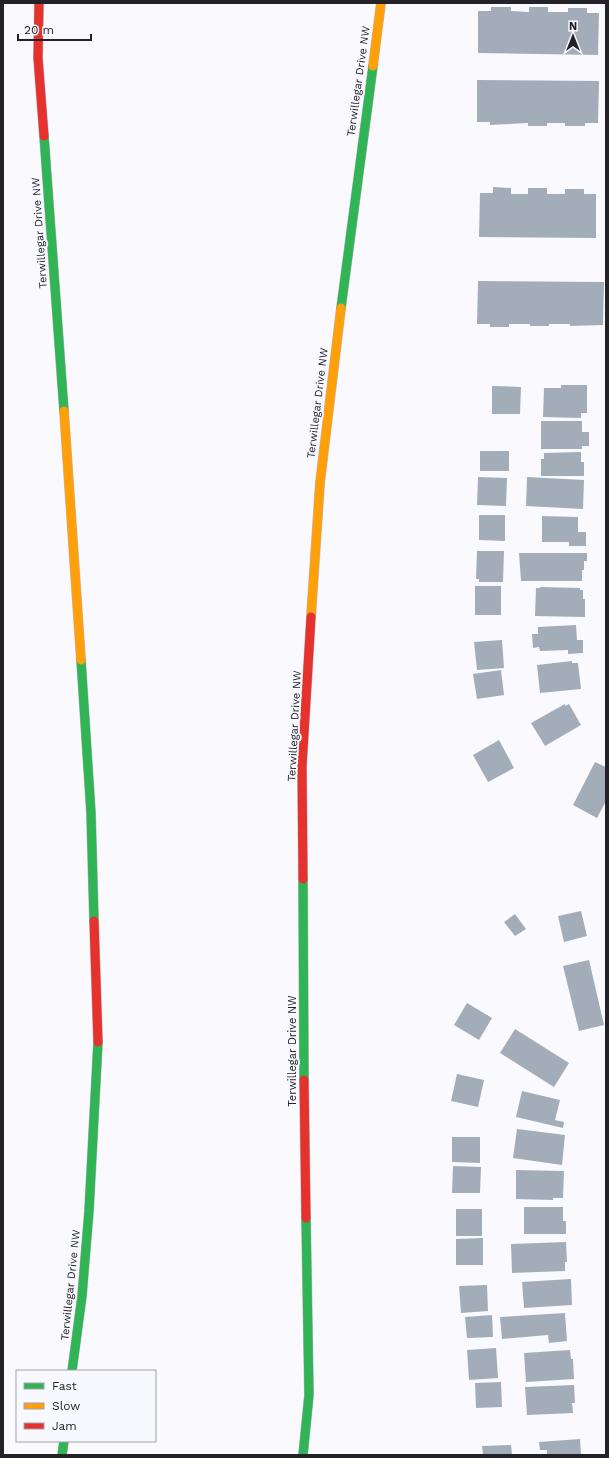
<svg xmlns="http://www.w3.org/2000/svg" width="609" height="1458" viewBox="0 0 609 1458" font-family="'Work Sans',sans-serif">
<rect width="100%" height="100%" fill="#f9f9fe"/>
<path fill="#a3adba" d="M 491,7 L 511,7 L 511,11 L 529,12 L 529,7 L 548,7 L 548,12 L 568,12 L 568,8 L 587,8 L 587,13 L 599,13 L 598,55 L 478,53 L 478,11 L 491,11 Z
M 477,80 L 599,81 L 598,123 L 585,123 L 585,126 L 565,126 L 565,123 L 547,123 L 547,126 L 528,126 L 528,123 L 490,125 L 490,122 L 477,122 Z
M 493,187 L 511,188 L 511,194 L 528,194 L 528,188 L 547,188 L 547,194 L 565,194 L 565,189 L 584,189 L 584,194 L 596,194 L 596,238 L 479,237 L 480,193 L 493,193 Z
M 478,281 L 604,282 L 603,325 L 570,326 L 570,324 L 549,324 L 549,326 L 530,326 L 530,324 L 509,324 L 509,327 L 490,327 L 490,324 L 477,324 Z
M 561,385 L 587,385 L 587,413 L 581,413 L 581,418 L 543,417 L 544,388 L 561,388 Z
M 492,386 L 521,387 L 520,414 L 492,414 Z
M 541,421 L 582,421 L 582,432 L 589,432 L 589,446 L 582,446 L 582,449 L 541,449 Z
M 480,451 L 509,451 L 509,471 L 480,471 Z
M 581,452 L 581,462 L 584,462 L 584,476 L 541,476 L 541,459 L 544,459 L 544,453 Z
M 478,477 L 507,478 L 506,506 L 477,505 Z
M 527,477 L 584,480 L 583,509 L 526,506 Z
M 479,515 L 505,515 L 505,541 L 479,540 Z
M 542,516 L 578,517 L 578,532 L 586,532 L 586,546 L 569,546 L 569,542 L 542,542 Z
M 477,551 L 504,551 L 503,582 L 479,582 L 479,579 L 476,579 Z
M 519,553 L 587,553 L 587,561 L 584,561 L 584,570 L 582,570 L 582,581 L 521,581 Z
M 475,586 L 501,586 L 501,615 L 475,615 Z
M 540,587 L 580,588 L 580,590 L 583,590 L 583,599 L 585,599 L 585,617 L 535,616 L 536,588 L 540,588 Z
M 576,625 L 577,640 L 583,640 L 583,653 L 568,654 L 568,650 L 540,651 L 539,647 L 533,648 L 532,634 L 538,634 L 538,627 Z
M 502,640 L 504,668 L 477,670 L 474,642 Z
M 572,661 L 572,663 L 578,663 L 581,689 L 540,693 L 537,665 Z
M 501,670 L 504,695 L 477,699 L 473,674 Z
M 565,704 L 565,706 L 569,704 L 581,725 L 545,746 L 531,723 Z
M 499,740 L 514,768 L 488,782 L 473,755 Z
M 595,762 L 606,767 L 606,801 L 597,818 L 573,805 Z
M 581,911 L 587,936 L 564,942 L 558,916 Z
M 515,914 L 526,929 L 515,936 L 504,922 Z
M 589,960 L 604,1025 L 579,1031 L 563,966 Z
M 467,1003 L 492,1018 L 479,1040 L 454,1025 Z
M 515,1029 L 569,1063 L 554,1087 L 500,1053 Z
M 457,1074 L 484,1080 L 478,1107 L 451,1101 Z
M 522,1091 L 560,1100 L 555,1120 L 564,1122 L 563,1128 L 516,1117 Z
M 517,1129 L 565,1135 L 562,1165 L 513,1158 Z
M 452,1137 L 480,1137 L 480,1163 L 452,1162 Z
M 453,1166 L 481,1167 L 480,1193 L 452,1193 Z
M 516,1170 L 564,1171 L 563,1198 L 553,1198 L 553,1200 L 516,1199 Z
M 524,1207 L 563,1207 L 563,1221 L 566,1221 L 566,1234 L 524,1234 Z
M 456,1209 L 482,1209 L 482,1236 L 456,1236 Z
M 483,1238 L 483,1265 L 456,1265 L 456,1239 Z
M 566,1242 L 567,1262 L 565,1262 L 565,1271 L 512,1273 L 511,1244 Z
M 571,1279 L 572,1305 L 524,1308 L 522,1282 Z
M 487,1285 L 488,1311 L 461,1313 L 459,1286 Z
M 565,1313 L 567,1341 L 549,1343 L 548,1335 L 502,1339 L 500,1317 Z
M 492,1315 L 493,1337 L 467,1338 L 465,1317 Z
M 496,1348 L 498,1378 L 469,1380 L 467,1350 Z
M 570,1350 L 571,1359 L 573,1359 L 574,1379 L 526,1382 L 524,1353 Z
M 501,1382 L 502,1407 L 476,1408 L 475,1383 Z
M 574,1385 L 575,1403 L 572,1403 L 573,1413 L 527,1415 L 525,1387 Z
M 580,1439 L 581,1455 L 547,1455 L 547,1450 L 540,1450 L 539,1442 Z
M 511,1445 L 512,1455 L 483,1455 L 482,1446 Z"/>
<g fill="none" stroke-linecap="round" stroke-linejoin="round">
<defs>
<path id="fast" d="M 44,136 L 64,411
M 341,308 L 373,66
M 81,660 L 91,813 L 94,921
M 303,879 L 304,1080
M 72,1371 L 82,1296 L 89,1211 L 98,1042
M 62,1455 L 64,1441
M 303,1455 L 309,1395 L 306,1218"/>
<path id="slow" d="M 373,66 L 381,3
M 64,411 L 81,660
M 311,617 L 320,483 L 341,308"/>
<path id="jam" d="M 39,3 L 38,58 L 44,136
M 303,879 L 302,766 L 311,617
M 94,921 L 98,1042
M 304,1080 L 306,1218"/>
</defs>
<use href="#fast" stroke="#c0b8c6" stroke-width="10"/>
<use href="#slow" stroke="#c0b8c6" stroke-width="10"/>
<use href="#jam" stroke="#c0b8c6" stroke-width="10"/>
<use href="#fast" stroke="#30b455" stroke-width="9"/>
<use href="#slow" stroke="#ff9f0a" stroke-width="9"/>
<use href="#jam" stroke="#e5322d" stroke-width="9"/>
</g>
<g text-anchor="middle" stroke-width="4" stroke-linejoin="round" paint-order="stroke">
<g font-size="11" fill="#222228" stroke="#f8f8ff">
<text transform="translate(358 81) rotate(-82)" y="4">Terwillegar Drive NW</text>
<text transform="translate(39 233) rotate(-94)" y="4">Terwillegar Drive NW</text>
<text transform="translate(317 403) rotate(-83)" y="4">Terwillegar Drive NW</text>
<text transform="translate(294 726) rotate(-87)" y="4">Terwillegar Drive NW</text>
<text transform="translate(292 1051) rotate(-90)" y="4">Terwillegar Drive NW</text>
<text transform="translate(70 1285) rotate(-84)" y="4">Terwillegar Drive NW</text>
</g>
</g>
<rect width="609" height="1458" fill="none" stroke="#222228" stroke-width="8"/>
<rect x="16" y="1370" width="140" height="72" fill="#f8f8ff" stroke="#a2a2a9"/>
<rect x="24" y="1383" width="20" height="6" fill="#30b455" stroke="#a2a2a9"/>
<text x="52" y="1390" font-size="12" fill="#222228">Fast</text>
<rect x="24" y="1403" width="20" height="6" fill="#ff9f0a" stroke="#a2a2a9"/>
<text x="52" y="1410" font-size="12" fill="#222228">Slow</text>
<rect x="24" y="1423" width="20" height="6" fill="#e5322d" stroke="#a2a2a9"/>
<text x="52" y="1430" font-size="12" fill="#222228">Jam</text>
<g transform="translate(573 36)" stroke="#f8f8ff" stroke-width="3" paint-order="stroke">
<path d="M0-3L7 15L0 10L-7 15Z" fill="#222228"/>
<text y="-6" font-size="11" font-weight="bold" text-anchor="middle" fill="#222228">N</text>
</g>
<path d="M18 34v6h73v-6" fill="none" stroke="#222228" stroke-width="2"/>
<text x="24" y="34" font-size="12" fill="#222228" stroke="#f8f8ff" stroke-width="3" paint-order="stroke">20 m</text>
</svg>
